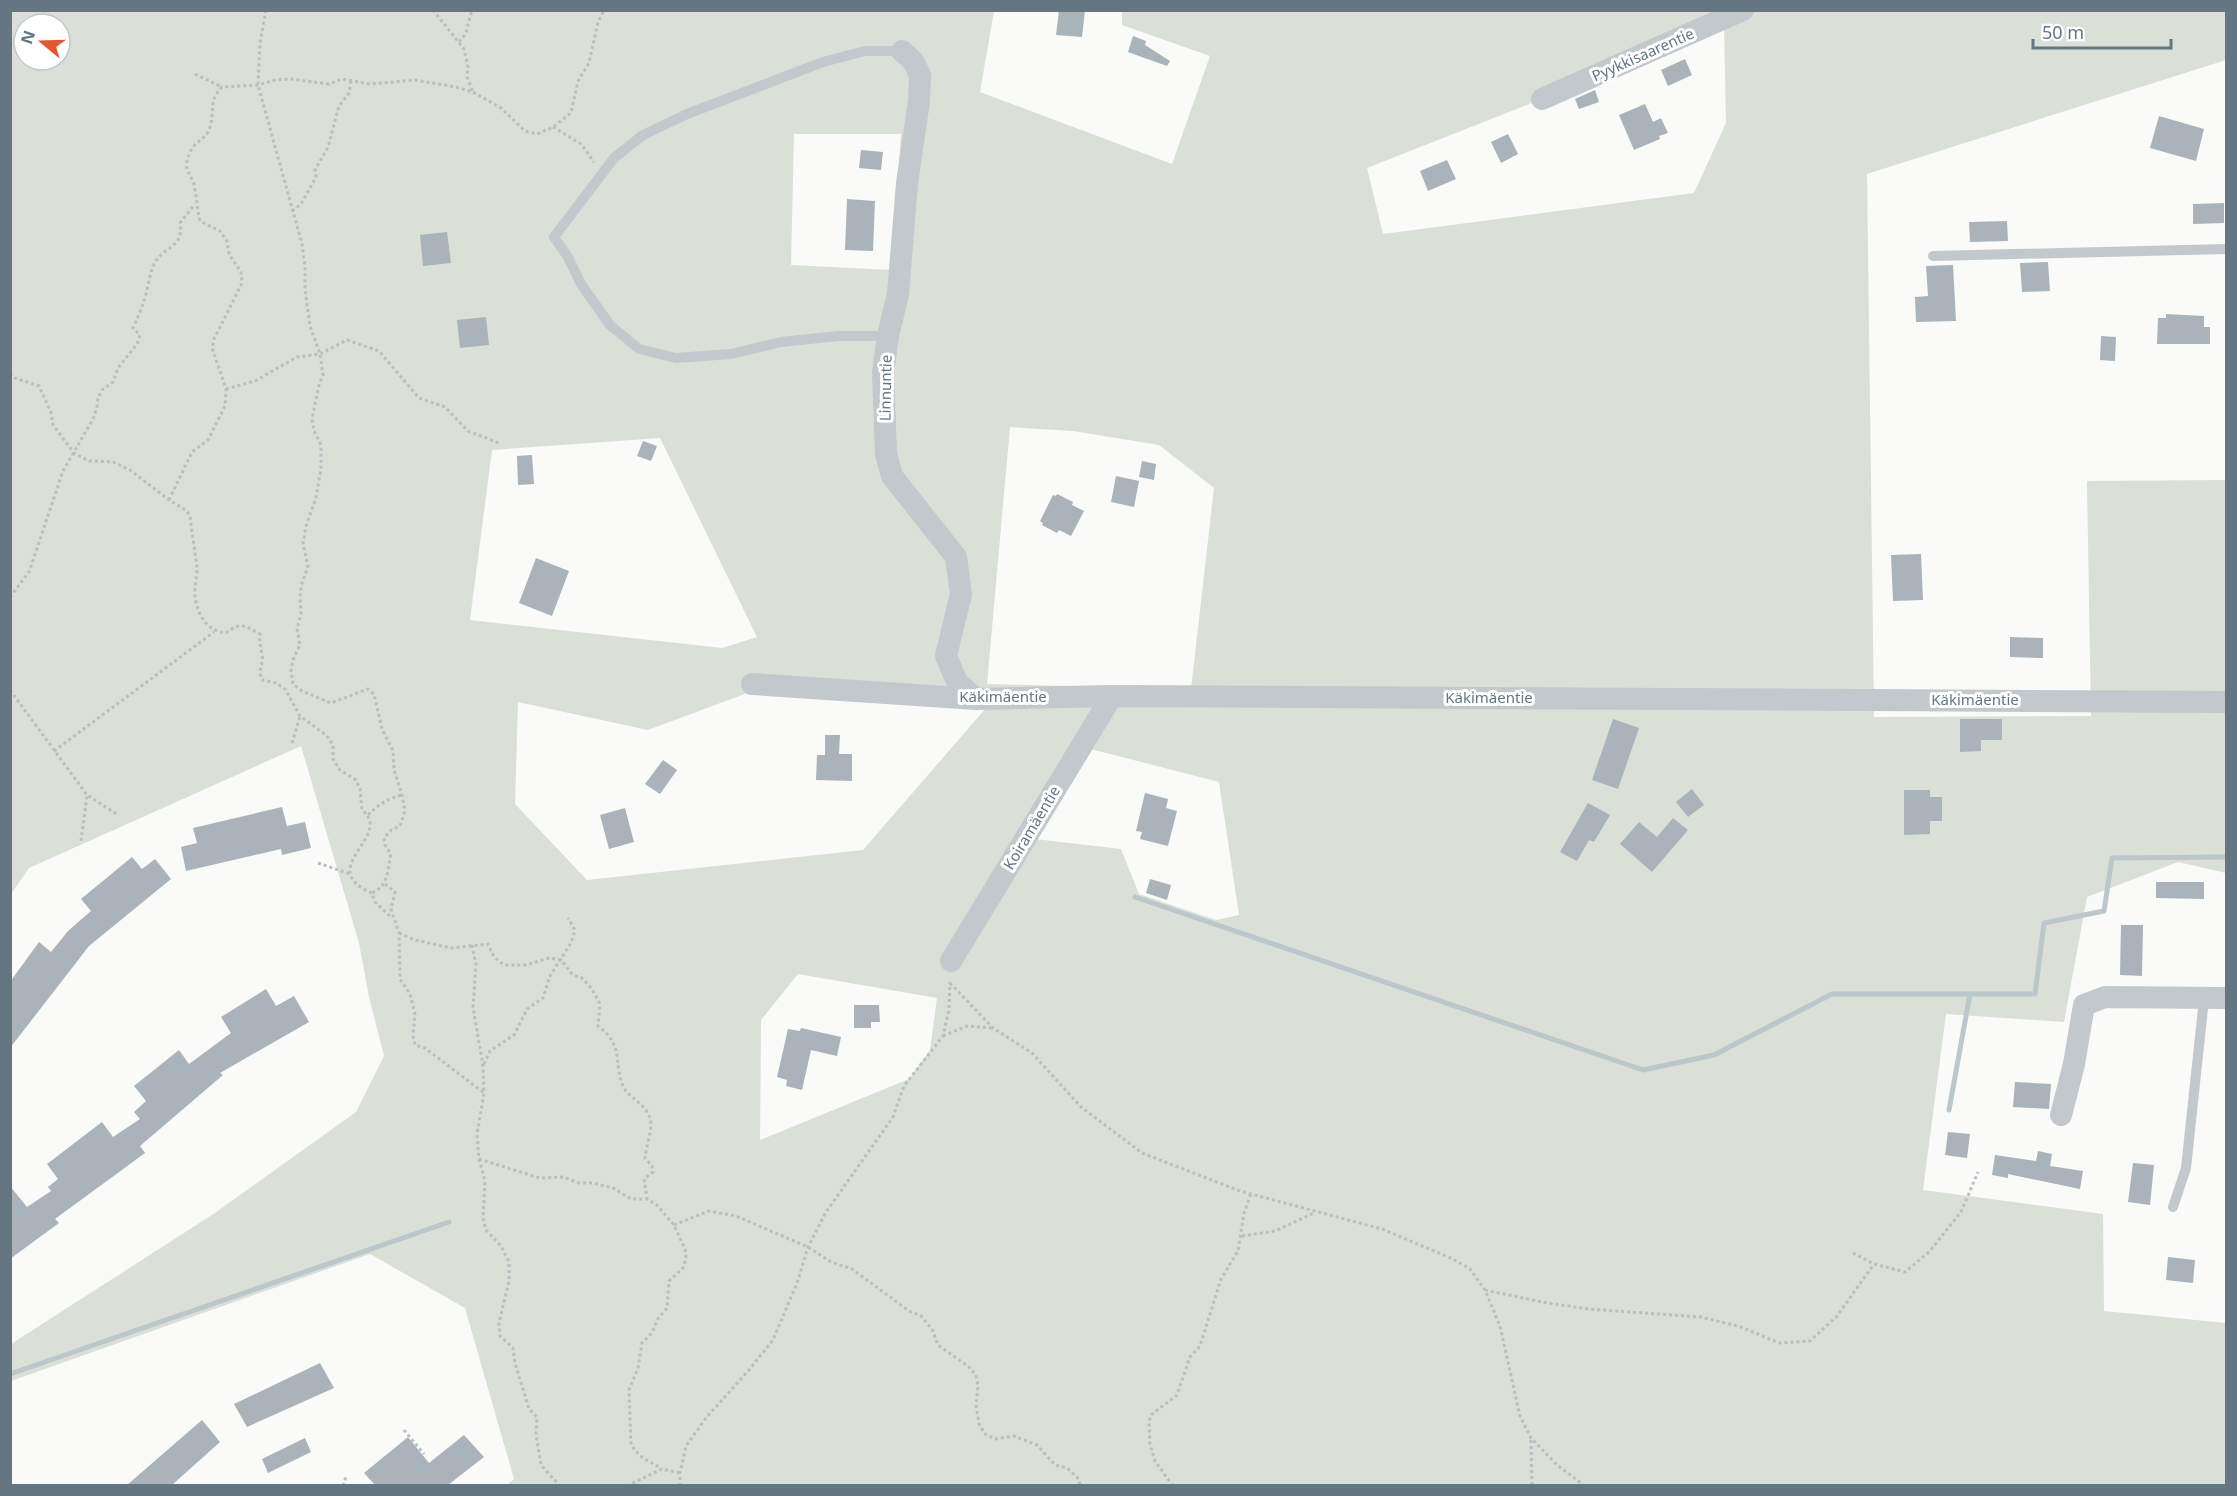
<svg xmlns="http://www.w3.org/2000/svg" width="2237" height="1496" viewBox="0 0 2237 1496" font-family="'Noto Sans',sans-serif">
<rect width="100%" height="100%" fill="#fafaf8"/>
<path fill="#dadfd7" fill-rule="evenodd" d="M 11,11 L 994,11 L 980,92 L 1172,164 L 1210,56 L 1122,25 L 1122,11 L 2226,11 L 2226,60 L 1867,174 L 1874,717 L 2091,716 L 2087,481 L 2226,480 L 2226,873 L 2178,862 L 2087,897 L 2064,1022 L 1946,1014 L 1923,1190 L 2103,1214 L 2104,1311 L 2226,1323 L 2226,1485 L 507,1485 L 514,1479 L 465,1308 L 370,1254 L 11,1381 L 11,1344 L 212,1215 L 356,1112 L 384,1056 L 369,997 L 359,943 L 301,746 L 29,868 L 11,894 ZM 1724,20 L 1726,123 L 1694,193 L 1383,234 L 1367,168 L 1542,99 ZM 24,24 L 60,24 L 60,60 L 24,60 ZM 794,134 L 901,134 L 891,270 L 791,265 ZM 1010,427 L 1073,431 L 1159,445 L 1214,488 L 1191,689 L 987,684 ZM 660,438 L 757,637 L 722,648 L 470,620 L 492,450 ZM 750,692 L 986,708 L 863,850 L 587,880 L 515,804 L 518,702 L 648,730 ZM 1087,748 L 1219,782 L 1239,915 L 1216,920 L 1139,894 L 1121,849 L 1035,839 ZM 798,974 L 937,998 L 930,1050 L 909,1079 L 760,1140 L 761,1020 Z"/>
<g fill="none" stroke-linecap="round" stroke-linejoin="round">
<path stroke="#bbc7cb" stroke-width="5" d="M 1135,897 L 1643,1070 L 1714,1055 L 1832,994 L 2035,994 L 2044,923 L 2104,911 L 2112,858 L 2226,857
M 1949,1110 L 1970,994
M 10,1374 L 449,1222"/>
</g>
<path fill="#aab3b9" d="M 1059,10 L 1085,10 L 1082,37 L 1056,35 Z
M 1133,36 L 1146,41 L 1145,45 L 1170,61 L 1167,66 L 1128,52 Z
M 1685,59 L 1692,75 L 1668,86 L 1661,70 Z
M 1595,90 L 1599,102 L 1579,109 L 1575,99 Z
M 1645,104 L 1653,122 L 1661,118 L 1668,133 L 1659,136 L 1660,139 L 1634,150 L 1619,115 Z
M 2159,116 L 2204,129 L 2196,161 L 2150,148 Z
M 1508,134 L 1518,154 L 1501,163 L 1491,142 Z
M 861,150 L 883,152 L 881,170 L 859,168 Z
M 1447,160 L 1456,179 L 1428,191 L 1420,171 Z
M 847,199 L 875,201 L 873,251 L 845,250 Z
M 2224,203 L 2224,223 L 2193,224 L 2193,204 Z
M 2007,221 L 2008,241 L 1970,242 L 1969,222 Z
M 447,232 L 451,263 L 423,266 L 420,235 Z
M 2048,262 L 2050,291 L 2022,292 L 2020,263 Z
M 1953,265 L 1956,321 L 1916,322 L 1915,297 L 1928,296 L 1926,266 Z
M 2166,314 L 2204,316 L 2204,327 L 2210,327 L 2210,344 L 2157,344 L 2158,318 L 2166,318 Z
M 486,317 L 489,345 L 460,348 L 457,320 Z
M 2101,336 L 2116,337 L 2115,361 L 2100,360 Z
M 643,441 L 657,446 L 651,461 L 637,456 Z
M 532,455 L 534,484 L 518,485 L 517,456 Z
M 1142,461 L 1156,464 L 1154,480 L 1139,477 Z
M 1116,476 L 1139,481 L 1134,507 L 1111,502 Z
M 1057,494 L 1073,502 L 1072,505 L 1084,511 L 1071,536 L 1059,530 L 1057,533 L 1042,525 L 1043,523 L 1040,521 L 1053,495 L 1056,496 Z
M 1921,554 L 1923,600 L 1893,601 L 1891,555 Z
M 536,558 L 569,571 L 552,616 L 519,603 Z
M 2010,637 L 2043,638 L 2043,658 L 2010,657 Z
M 1613,719 L 1639,728 L 1618,789 L 1592,780 Z
M 1960,719 L 2002,719 L 2002,740 L 1981,740 L 1981,751 L 1960,752 Z
M 825,735 L 840,735 L 839,754 L 852,754 L 852,781 L 816,780 L 817,755 L 825,755 Z
M 663,760 L 677,770 L 660,794 L 645,784 Z
M 1692,789 L 1704,805 L 1688,817 L 1676,802 Z
M 1904,790 L 1930,790 L 1930,797 L 1942,797 L 1942,821 L 1930,821 L 1930,834 L 1904,835 Z
M 1145,793 L 1168,799 L 1166,808 L 1177,811 L 1168,846 L 1140,839 L 1142,832 L 1136,831 Z
M 1588,803 L 1610,815 L 1594,842 L 1589,840 L 1577,861 L 1560,852 Z
M 282,807 L 287,826 L 305,822 L 311,848 L 282,855 L 281,849 L 186,871 L 181,847 L 197,843 L 193,828 Z
M 625,808 L 634,842 L 609,849 L 600,815 Z
M 1673,818 L 1688,830 L 1652,872 L 1620,844 L 1639,822 L 1657,837 Z
M 132,857 L 142,869 L 155,859 L 171,879 L 89,946 L 10,1048 L 10,982 L 39,942 L 51,952 L 68,931 L 91,911 L 81,899 Z
M 1150,879 L 1171,885 L 1167,900 L 1146,893 Z
M 2156,882 L 2204,882 L 2204,899 L 2156,898 Z
M 2121,925 L 2143,925 L 2142,976 L 2120,975 Z
M 266,989 L 276,1006 L 294,996 L 309,1022 L 220,1073 L 223,1075 L 140,1146 L 145,1153 L 55,1219 L 59,1223 L 10,1259 L 10,1186 L 27,1207 L 51,1191 L 48,1187 L 58,1179 L 47,1164 L 102,1122 L 113,1137 L 140,1119 L 134,1112 L 146,1101 L 134,1086 L 179,1050 L 189,1064 L 231,1033 L 221,1017 Z
M 854,1005 L 879,1005 L 880,1022 L 871,1022 L 871,1028 L 854,1028 Z
M 801,1028 L 841,1037 L 837,1056 L 811,1050 L 802,1090 L 786,1086 L 787,1080 L 777,1077 L 788,1029 L 800,1031 Z
M 2015,1082 L 2051,1084 L 2049,1109 L 2013,1107 Z
M 1948,1132 L 1970,1134 L 1967,1158 L 1945,1155 Z
M 2038,1151 L 2052,1154 L 2050,1166 L 2083,1171 L 2080,1189 L 2008,1174 L 2008,1178 L 1992,1175 L 1995,1155 L 2036,1161 Z
M 2133,1163 L 2154,1165 L 2150,1205 L 2128,1202 Z
M 2168,1257 L 2195,1260 L 2193,1283 L 2166,1280 Z
M 320,1363 L 334,1388 L 247,1427 L 234,1404 Z
M 202,1420 L 220,1442 L 172,1485 L 127,1485 Z
M 464,1435 L 484,1457 L 448,1485 L 375,1485 L 364,1473 L 408,1437 L 429,1463 Z
M 305,1438 L 311,1452 L 268,1473 L 262,1459 Z"/>
<g fill="none" stroke-linecap="round" stroke-linejoin="round">
<path stroke="#bbbfc2" stroke-width="3" stroke-dasharray="3 3" stroke-linecap="butt" d="M 266,10 L 260,43 L 258,85 L 302,244 L 305,266 L 305,289 L 310,326 L 320,354 L 323,375 L 319,385 L 312,419 L 314,431 L 321,445 L 321,468 L 316,498 L 306,526 L 303,544 L 308,566 L 301,586 L 300,599 L 301,614 L 297,629 L 300,645 L 293,660 L 291,671 L 293,684 L 302,691 L 331,703 L 368,689 L 374,694 L 382,729 L 393,751 L 394,770 L 402,795 L 405,811 L 400,826 L 391,830 L 384,838 L 385,845 L 391,854 C 387,871 389,885 372,893
M 433,10 L 464,49 L 468,67 L 467,77 L 473,92
M 459,42 L 466,33 L 472,10
M 195,74 L 222,87
M 553,127 L 581,144 L 594,162
M 292,211 L 301,204 L 316,177 L 315,170 L 328,147 L 339,106 L 349,93 L 351,80
M 10,373 L 15,378 L 39,386 L 51,412 L 53,425 L 74,453 L 89,461 L 113,462 L 130,470 L 169,500 L 187,511 L 190,516 C 192,533 195,551 197,568 C 197,577 194,588 195,597 C 198,616 207,631 226,633 C 241,621 245,626 260,634 C 259,644 261,646 262,655 C 264,664 257,670 262,680 L 276,683 L 285,689 L 300,716 L 326,735 L 333,745 L 333,759 L 340,770 L 356,780 L 360,789 L 362,810 C 395,836 313,868 372,893 L 375,902 L 392,918
M 226,389 L 255,381 L 297,357 L 320,354 L 347,340 L 379,351 L 419,398 L 445,407 L 468,431 L 499,443
M 169,500 L 192,452 L 208,440 L 225,406 L 226,389 L 212,348 L 214,339 L 242,283 L 241,272 L 229,254 L 227,241 L 220,231 L 200,221 C 197,210 197,200 195,189 C 193,172 180,173 191,150 C 195,142 206,138 209,130 C 216,113 207,102 222,87 L 258,85 L 275,80 L 291,79 L 329,84 L 342,79 L 370,84 L 415,80 L 456,87 L 473,92 L 501,108 L 525,131 L 537,134 L 553,127 L 571,113 L 578,81 L 589,63 L 598,22 L 604,10
M 10,597 L 29,572 L 63,471 L 93,419 L 97,407 L 98,398 L 102,390 L 113,382 L 118,368 L 137,344 L 140,335 L 133,328 C 137,319 141,310 144,301 C 148,289 149,275 154,264 C 164,245 184,249 180,223 L 195,204
M 10,690 L 87,795 L 118,815
M 292,743 L 300,716
M 54,751 L 214,632
M 368,815 C 379,804 387,799 402,795
M 81,841 L 87,795
M 318,863 L 350,874
M 385,884 L 395,892 L 391,909 L 399,933 L 400,979 L 410,994 L 415,1014 L 413,1036 L 415,1045 L 425,1048 L 484,1093
M 399,933 L 415,940 L 451,948 L 488,944 L 494,957 L 504,965 L 526,965 L 549,958 L 561,960 L 573,975 L 582,978 L 592,989 L 600,1004 L 598,1026 C 626,1047 612,1063 624,1088 C 630,1099 651,1106 651,1125 C 651,1132 646,1149 645,1158 L 652,1166 L 653,1172 L 644,1179 L 647,1199
M 472,945 L 476,965 L 473,1007 L 483,1066 L 484,1093 L 477,1134 L 479,1159 L 485,1181 L 483,1218 L 486,1230 L 501,1246 L 509,1262 L 509,1281 L 499,1323 L 500,1336 L 513,1348 L 515,1363 L 529,1409 L 537,1417 L 536,1435 L 541,1465 L 560,1486
M 950,983 L 993,1028 L 1032,1053 L 1081,1107 L 1142,1153 L 1240,1191 L 1382,1229 L 1453,1259 L 1470,1269 L 1485,1290 L 1500,1326 L 1520,1416 L 1531,1438 L 1557,1465 L 1585,1486
M 943,1036 L 967,1026 L 992,1028
M 484,1064 L 490,1051 L 514,1035 L 527,1009 L 543,998 L 550,976 L 571,943 L 575,930 L 568,918
M 479,1159 L 540,1178 L 563,1177 L 579,1183 L 593,1183 L 613,1188 L 631,1199 L 647,1199 L 657,1205 L 674,1225 L 685,1249 L 686,1258 L 683,1268 L 669,1281 L 667,1308 L 657,1320 L 652,1333 L 642,1343 L 638,1368 L 629,1390 L 631,1445 L 640,1456 L 662,1469
M 674,1225 L 709,1211 L 736,1216 L 808,1247 L 831,1262 L 852,1269 L 909,1311 L 921,1316 L 932,1329 L 938,1345 L 969,1367 L 976,1375 L 978,1386 L 976,1405 L 979,1424 L 985,1434 L 995,1439 L 1014,1436 L 1037,1445 L 1055,1465 L 1067,1468 L 1077,1477 L 1081,1486
M 1242,1236 L 1275,1231 L 1314,1213
M 1853,1253 L 1874,1264 L 1905,1272 L 1929,1252 L 1961,1212 L 1978,1172
M 1485,1290 L 1542,1302 L 1588,1309 L 1701,1317 L 1741,1327 L 1779,1343 L 1810,1341 L 1837,1316 L 1874,1264
M 404,1430 L 424,1454
M 1531,1440 L 1532,1486
M 343,1486 L 346,1476
M 627,1486 L 662,1469 L 680,1473
M 680,1486 L 680,1473 L 686,1446 L 706,1418 L 749,1370 L 773,1340 L 797,1283 L 808,1247 L 826,1212 L 893,1117 L 904,1086 L 943,1036 L 949,1010 L 950,982
M 1173,1486 L 1155,1461 L 1150,1444 L 1149,1422 L 1151,1415 L 1177,1395 L 1190,1357 L 1200,1346 L 1221,1279 L 1238,1251 L 1244,1213 L 1251,1194"/>
<path stroke="#c3c8cc" stroke-width="10" d="M 1933,256 L 2226,249
M 888,336 L 838,336 L 781,342 L 731,354 L 676,358 L 639,349 L 610,325 L 581,284 L 568,257 L 554,237 L 614,158 L 643,135 L 687,114 L 823,62 L 865,51 L 902,51
M 2173,1207 L 2186,1168 L 2204,999"/>
<path stroke="#c3c8cc" stroke-width="22" d="M 902,51 L 913,61 L 920,75 L 919,101 L 907,183 L 898,294 L 888,336 L 883,373 L 886,454 L 892,476 L 956,557 L 961,594 L 946,656 L 957,682 L 976,699
M 1542,99 L 1743,10
M 752,684 L 976,699 L 1112,696 L 2226,702
M 951,961 L 1112,696
M 2061,1115 L 2074,1064 L 2084,1005 L 2105,997 L 2226,998"/>
</g>
<g text-anchor="middle" stroke-width="6" stroke-linejoin="round" paint-order="stroke">
<g font-size="15" fill="#657683" stroke="#fff">
<text transform="translate(1643 55) rotate(-24)" y="5">Pyykkisaarentie</text>
<text transform="translate(886 388) rotate(-89)" y="5">Linnuntie</text>
<text x="1003" y="702">Käkimäentie</text>
<text x="1489" y="703">Käkimäentie</text>
<text x="1975" y="705">Käkimäentie</text>
<text transform="translate(1032 828) rotate(-59)" y="5">Koiramäentie</text>
</g>
</g>
<rect width="2237" height="1496" fill="none" stroke="#657683" stroke-width="24"/>
<g transform="translate(42 42) rotate(289)"><circle r="28" fill="#ffffff" stroke="#c1c8cd" stroke-width="1.5"/>
<path d="M0-4.5L10 22L0 15L-10 22Z" fill="#e4572e"/>
<text y="-9" font-size="16" font-weight="bold" text-anchor="middle" fill="#657683">N</text>
</g>
<path d="M2033 39v9h138v-9" fill="none" stroke="#657683" stroke-width="3"/>
<text x="2042" y="39" font-size="18" fill="#657683" stroke="#ffffff" stroke-width="4.5" paint-order="stroke">50 m</text>
</svg>
